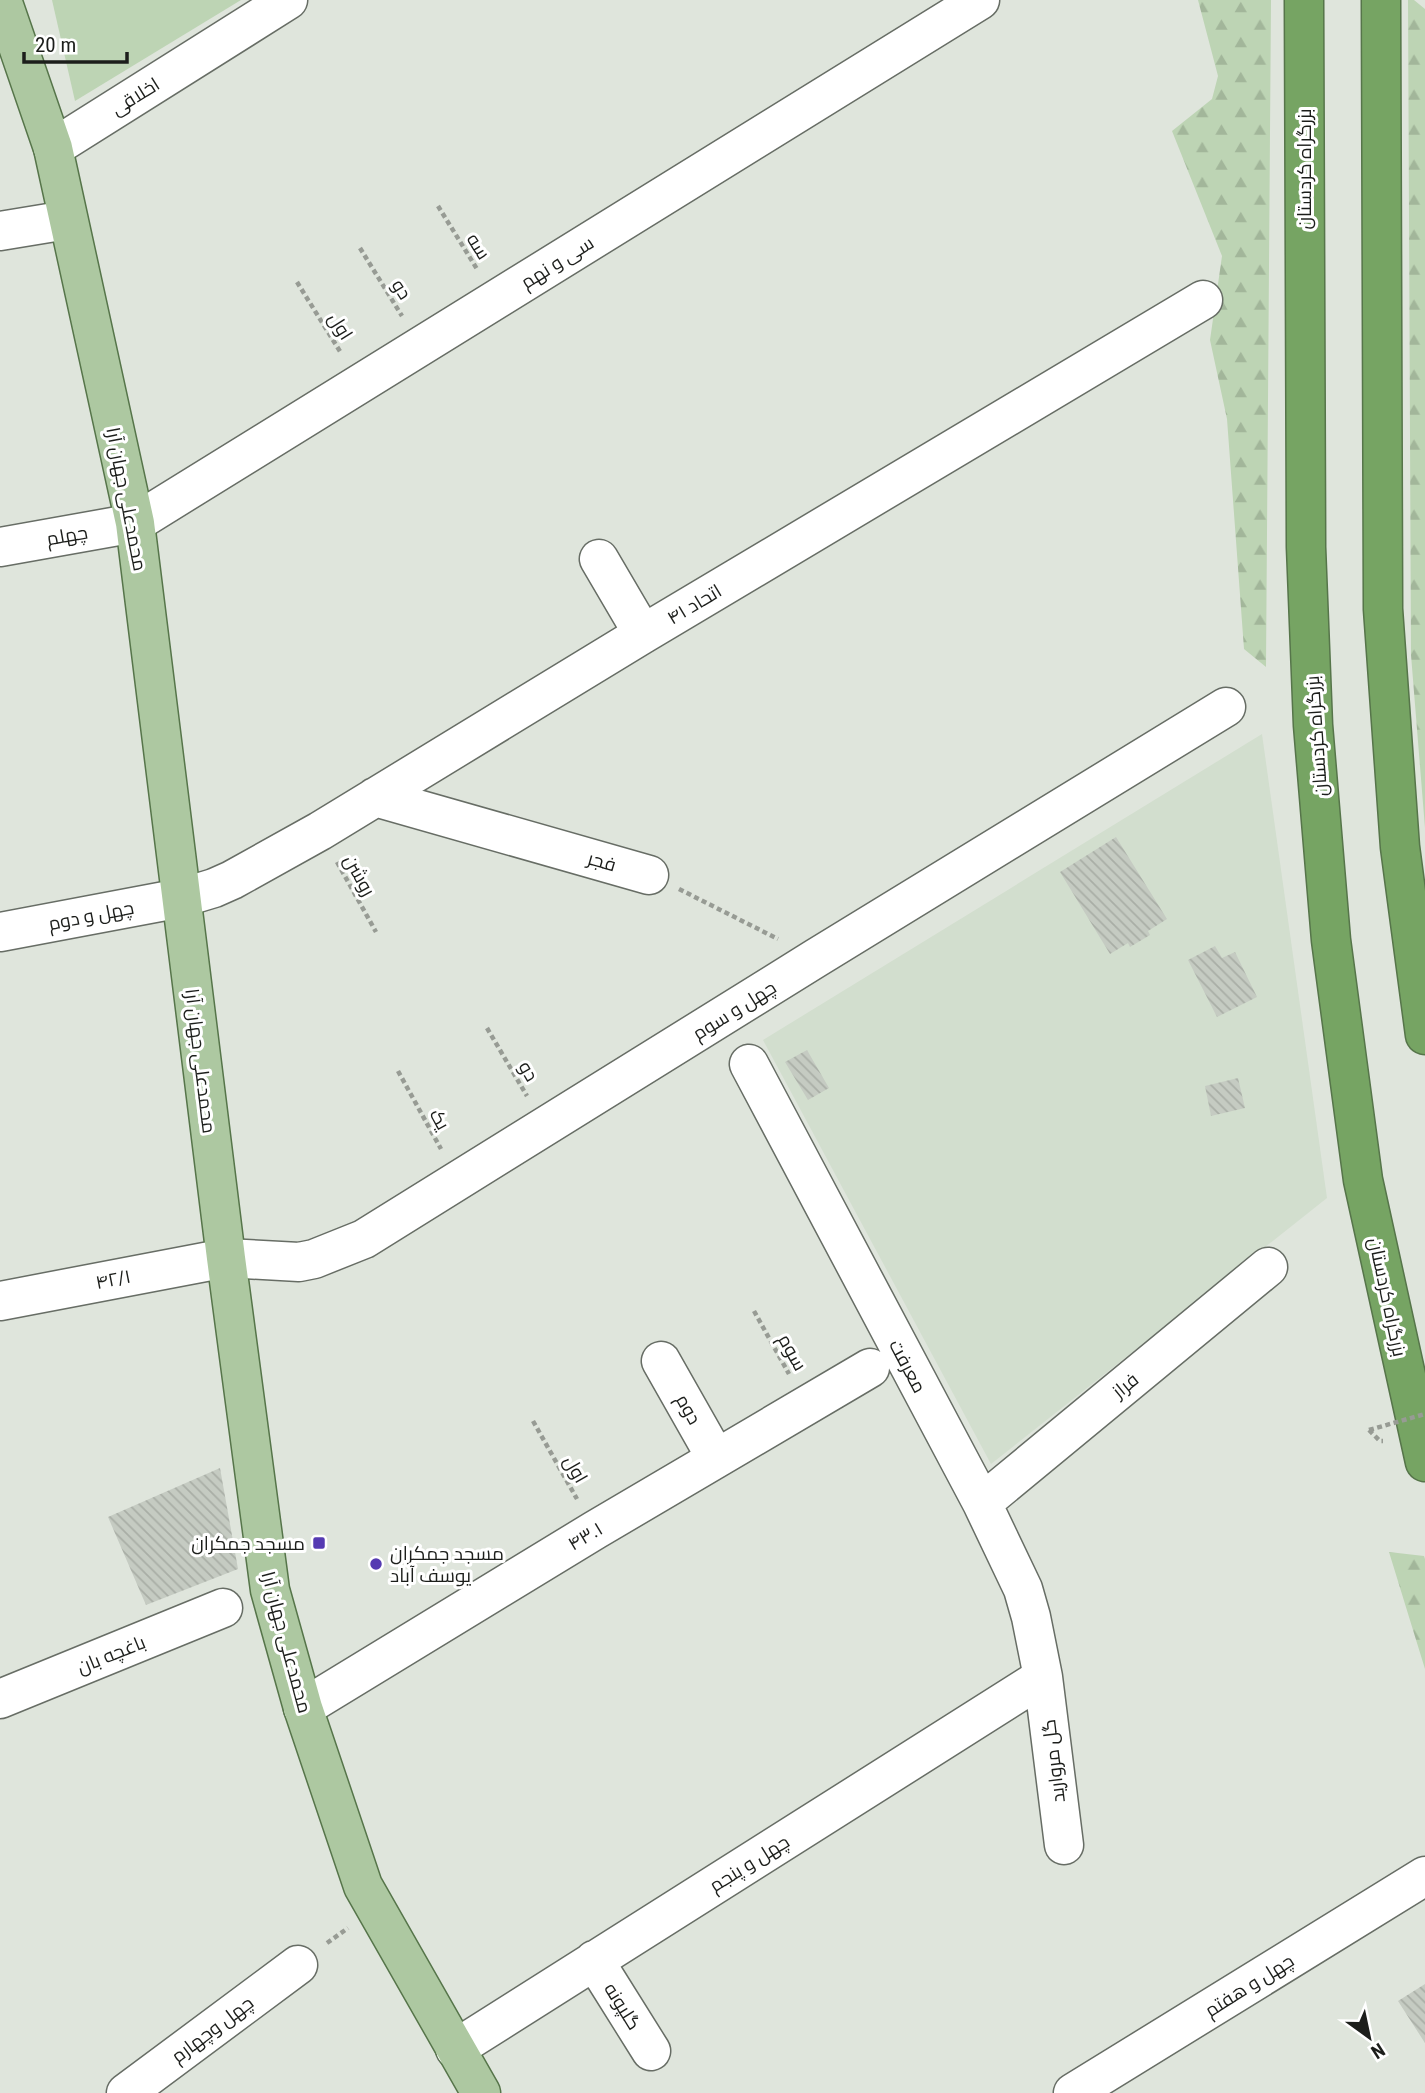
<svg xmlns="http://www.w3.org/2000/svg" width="1425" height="2093" viewBox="0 0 1425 2093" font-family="'Roboto Condensed',Cairo,sans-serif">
<defs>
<pattern id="forest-firs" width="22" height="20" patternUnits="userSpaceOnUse" patternTransform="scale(1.75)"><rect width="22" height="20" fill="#bdd4b4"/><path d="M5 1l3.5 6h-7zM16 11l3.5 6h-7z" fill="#a2b69a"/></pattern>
<pattern id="building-back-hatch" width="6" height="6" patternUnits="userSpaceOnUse" patternTransform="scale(1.75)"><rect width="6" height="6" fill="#c5cbc2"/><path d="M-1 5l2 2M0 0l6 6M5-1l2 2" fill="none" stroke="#a9aea6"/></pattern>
</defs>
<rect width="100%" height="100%" fill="#dfe5dc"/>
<path fill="#d2dece" d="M 1262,734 L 1327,1198 L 991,1464 L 763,1040 Z"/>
<path fill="#bdd4b4" d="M 52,0 L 241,0 L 75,101 Z"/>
<path fill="url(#forest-firs)" d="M 1198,0 L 1271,0 L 1266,667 L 1244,649 L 1227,419 L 1210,340 L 1222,256 L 1172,131 L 1212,99 L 1218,76 Z
M 1408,0 L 1414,0 L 1425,9 L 1425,828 L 1411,655 Z
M 1389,1552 L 1424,1556 L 1425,1559 L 1425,1669 Z"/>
<path fill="url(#building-back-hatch)" d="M 1116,837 L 1167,919 L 1148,931 L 1150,935 L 1130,947 L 1128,943 L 1110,954 L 1060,872 Z
M 1215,946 L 1222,958 L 1235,952 L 1257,997 L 1217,1017 L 1188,960 Z
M 807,1050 L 829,1088 L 808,1100 L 785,1062 Z
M 1238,1078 L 1245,1108 L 1211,1116 L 1205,1086 Z
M 220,1468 L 238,1569 L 146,1605 L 108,1517 Z
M 1425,1984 L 1425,2043 L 1398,2001 Z"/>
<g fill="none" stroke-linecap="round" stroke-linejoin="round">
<defs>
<path id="minor" d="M 53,148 L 288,0
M 0,231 L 67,220
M 0,547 L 135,523 L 980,0
M 599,559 L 643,634
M 375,797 L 649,875
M 0,932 L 181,898 L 214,888 L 232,880 L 320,831 L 643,634 L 1203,300
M 749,1064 L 982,1503 L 1023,1589 L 1031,1617 L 1043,1677 L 1064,1845
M 0,1301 L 226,1258 L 299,1262 L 314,1259 L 364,1239 L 816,958 L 1226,707
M 661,1361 L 716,1458
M 982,1503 L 1268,1267
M 0,1699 L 223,1608
M 303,1708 L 595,1530 L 870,1368
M 594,1960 L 651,2051
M 455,2049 L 1043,1677
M 126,2093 L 298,1965
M 1073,2093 L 1425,1876"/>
<path id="major" d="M 2,0 L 53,148 L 135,523 L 226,1258 L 270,1590 L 303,1708 L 363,1886 L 481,2093"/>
<path id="highway" d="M 1304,0 L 1306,547 L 1313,725 L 1331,940 L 1363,1180 L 1425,1462
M 1381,0 L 1383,609 L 1400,847 L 1425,1035"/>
</defs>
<use href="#minor" stroke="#676d65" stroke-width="41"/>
<use href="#major" stroke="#56754a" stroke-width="41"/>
<use href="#highway" stroke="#56754a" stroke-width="41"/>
<path stroke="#979b94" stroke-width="4.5" stroke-dasharray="5 3.5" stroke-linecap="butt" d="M 438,206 L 477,269
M 360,248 L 402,316
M 297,282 L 341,353
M 337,862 L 376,932
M 679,889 L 778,939
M 487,1028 L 527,1096
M 398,1071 L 441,1149
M 754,1311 L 789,1374
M 533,1421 L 577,1499
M 1369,1430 L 1380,1441 L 1383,1441
M 327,1943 L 348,1928"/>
<use href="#minor" stroke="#fff" stroke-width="38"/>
<use href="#major" stroke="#adc8a1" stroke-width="38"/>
<use href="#highway" stroke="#76a463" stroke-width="38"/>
<path stroke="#979b94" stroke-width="4.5" stroke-dasharray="5 3.5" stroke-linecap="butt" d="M 1369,1430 L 1425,1414"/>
</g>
<g fill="#553ab2" stroke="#fff" stroke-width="2.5">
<rect x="312" y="1536" width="14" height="14" rx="3.5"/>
<circle cx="376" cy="1564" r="7"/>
</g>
<g text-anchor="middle" stroke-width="6" stroke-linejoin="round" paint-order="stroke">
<g font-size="19" fill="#1c1e1b" stroke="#fff">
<text transform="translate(135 96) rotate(-32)" y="7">اخلاقی</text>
<text transform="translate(1304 169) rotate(-90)" y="7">بزرگراه کردستان</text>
<text transform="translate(479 246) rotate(58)" y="7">سه</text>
<text transform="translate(557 262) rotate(-32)" y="7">سی و نهم</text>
<text transform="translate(402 289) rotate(58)" y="7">دو</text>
<text transform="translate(341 326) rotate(58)" y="7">اول</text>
<text transform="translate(127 499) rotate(79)" y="7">محمدعلی جهان آرا</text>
<text transform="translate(67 535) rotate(-10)" y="7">چهلم</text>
<text transform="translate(694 604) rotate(-31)" y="7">اتحاد ۴۱</text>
<text transform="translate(1316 736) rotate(-94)" y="7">بزرگراه کردستان</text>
<text transform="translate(602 861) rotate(16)" y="7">فجر</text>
<text transform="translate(360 875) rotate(61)" y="7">روشن</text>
<text transform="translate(91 915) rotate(-11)" y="7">چهل و دوم</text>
<text transform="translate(734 1010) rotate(-32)" y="7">چهل و سوم</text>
<text transform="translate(201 1061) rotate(83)" y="7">محمدعلی جهان آرا</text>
<text transform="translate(529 1071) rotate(60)" y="7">دو</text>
<text transform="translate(440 1119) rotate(61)" y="7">یک</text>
<text transform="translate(113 1279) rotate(-11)" y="7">۴۲/۱</text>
<text transform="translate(1388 1297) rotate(78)" y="7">بزرگراه کردستان</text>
<text transform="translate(793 1352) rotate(61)" y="7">سوم</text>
<text transform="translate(908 1366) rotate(62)" y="7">معرفت</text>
<text transform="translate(1125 1385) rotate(-39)" y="7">فراز</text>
<text transform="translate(689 1409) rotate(61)" y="7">دوم</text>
<text transform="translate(576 1469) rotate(60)" y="7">اول</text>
<text transform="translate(585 1536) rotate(-31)" y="7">۴۳.۱</text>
<text transform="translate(287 1642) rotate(75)" y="7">محمدعلی جهان آرا</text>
<text transform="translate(111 1654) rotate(-22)" y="7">باغچه بان</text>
<text transform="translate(1053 1761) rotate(-97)" y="7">گل مروارید</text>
<text transform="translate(749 1863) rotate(-32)" y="7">چهل و پنجم</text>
<text transform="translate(1249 1985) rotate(-32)" y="7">چهل و هفتم</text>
<text transform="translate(623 2006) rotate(58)" y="7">گلپونه</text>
<text transform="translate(212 2029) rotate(-37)" y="7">چهل وچهارم</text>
</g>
<g font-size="19" fill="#1c1e1b" stroke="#fff" text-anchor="end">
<text x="305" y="1550">مسجد جمکران</text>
<text x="390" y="1560" text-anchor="start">مسجد جمکران<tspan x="390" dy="22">یوسف آباد</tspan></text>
</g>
</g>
<g transform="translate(1369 2037) rotate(147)" stroke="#ffffff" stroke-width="5" paint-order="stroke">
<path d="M0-5L12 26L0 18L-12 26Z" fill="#1c1e1b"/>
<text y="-10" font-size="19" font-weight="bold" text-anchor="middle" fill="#1c1e1b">N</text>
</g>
<path d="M24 52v10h103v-10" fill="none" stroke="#1c1e1b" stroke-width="3.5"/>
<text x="35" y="52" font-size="21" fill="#1c1e1b" stroke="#ffffff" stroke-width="5" paint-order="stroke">20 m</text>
</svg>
